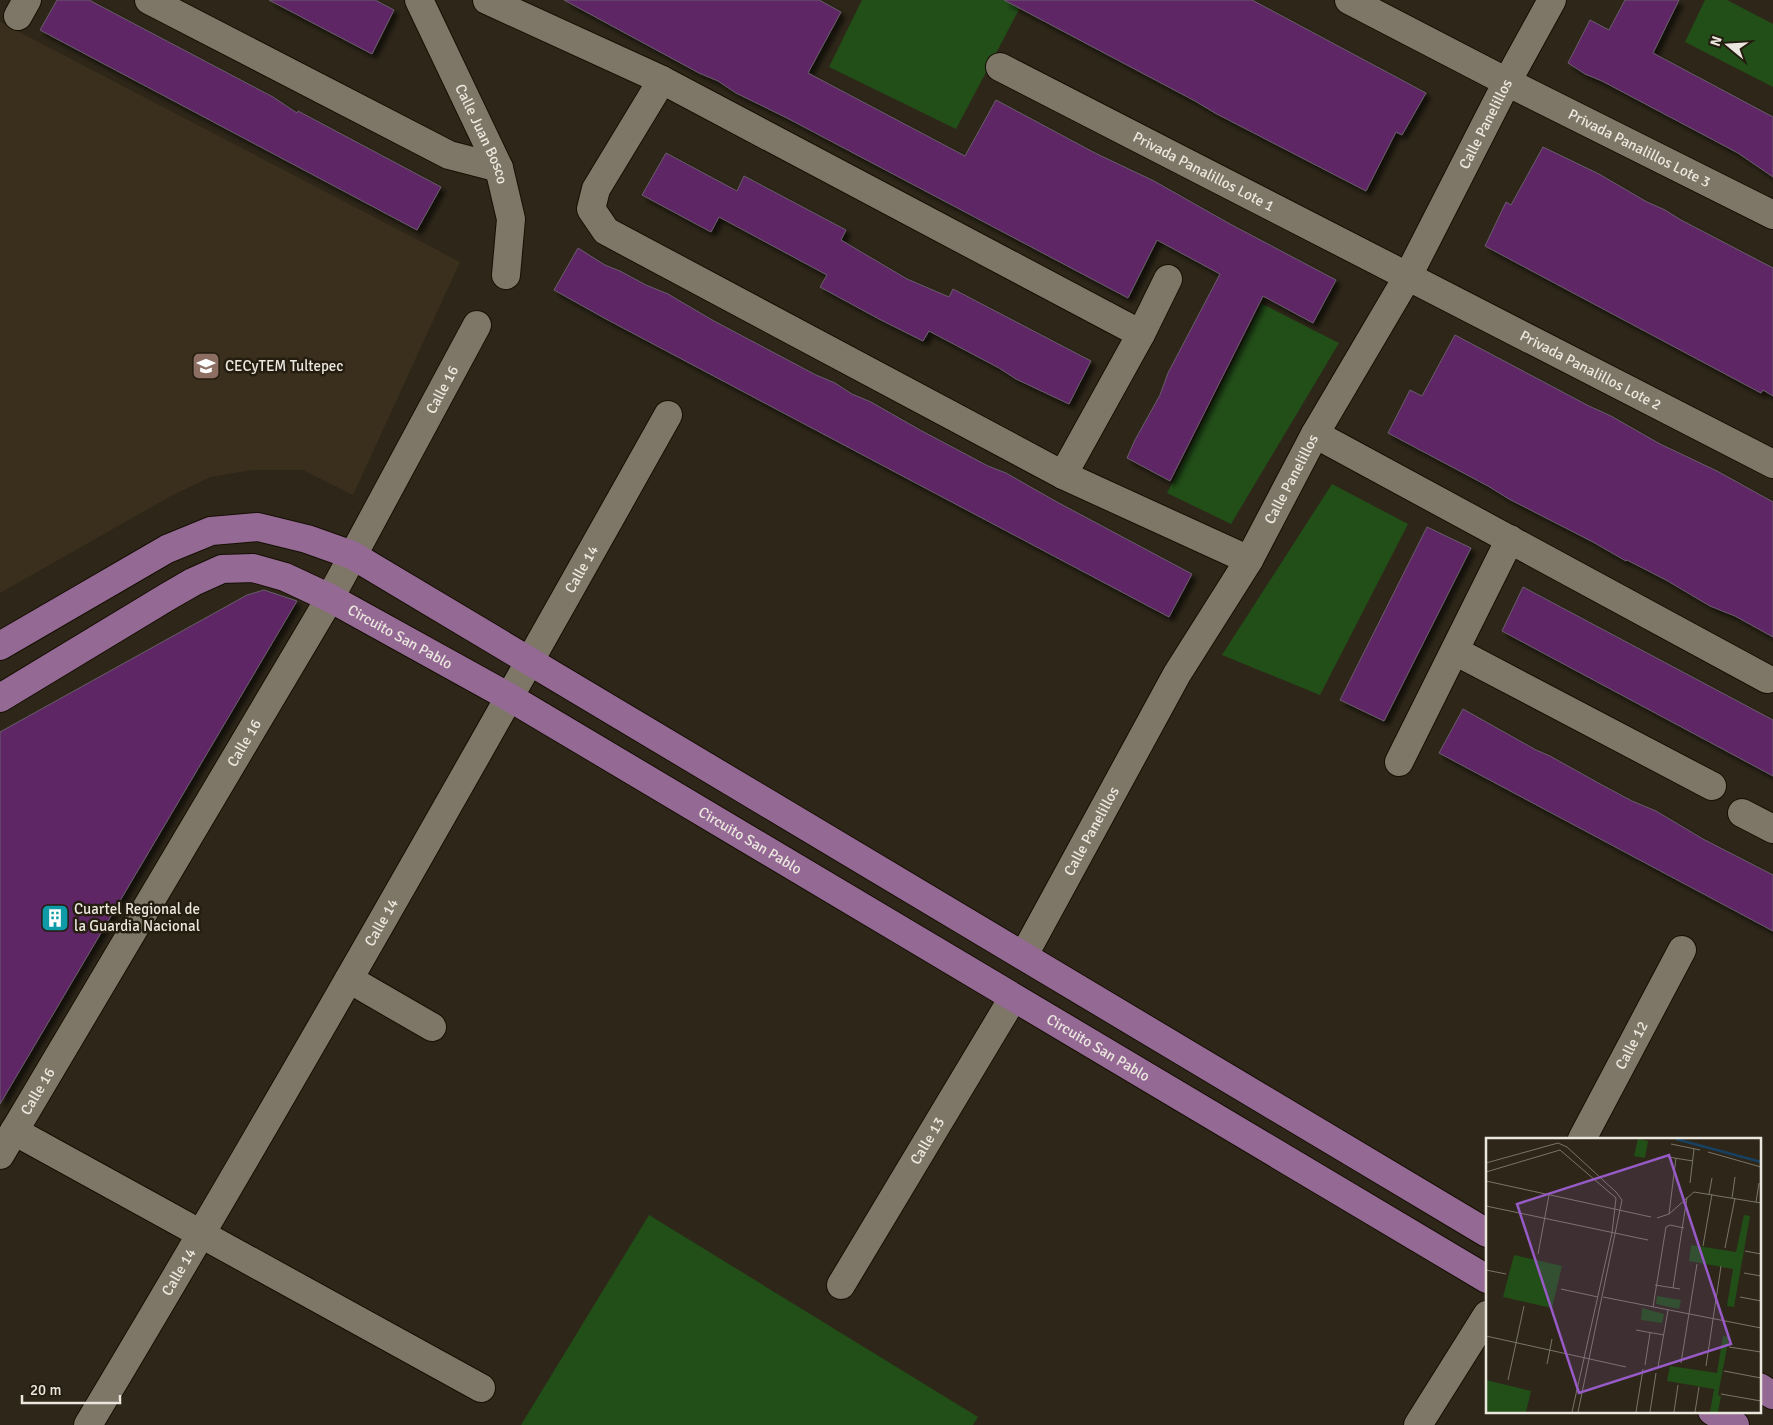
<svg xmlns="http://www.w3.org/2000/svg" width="1773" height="1425" viewBox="0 0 1773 1425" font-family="Signika,sans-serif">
<defs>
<filter id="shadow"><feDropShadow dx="4.5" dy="4.5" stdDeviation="2.5" flood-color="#0009"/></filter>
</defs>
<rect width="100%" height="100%" fill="#2e2719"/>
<path fill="#3a2f1c" d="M 0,22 L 460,262 L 353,495 L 303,470 L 252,470 L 210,477 L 169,497 L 0,593 Z"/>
<path fill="#224e18" d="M 862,0 L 1024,0 L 956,129 L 829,67 Z
M 1705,0 L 1727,0 L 1773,24 L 1773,87 L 1685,42 Z
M 1262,304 L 1339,343 L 1231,524 L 1167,493 Z
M 1332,484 L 1408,524 L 1320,695 L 1222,655 Z
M 649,1215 L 978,1417 L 973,1425 L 521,1425 Z"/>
<path fill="#5e2765" stroke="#685c6a" filter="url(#shadow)" d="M 57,0 L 89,0 L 273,97 L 297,113 L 298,111 L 441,187 L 417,230 L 40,30 Z
M 269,0 L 375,0 L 394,10 L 372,54 Z
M 564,0 L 819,0 L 841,12 L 808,73 L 965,156 L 996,100 L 1095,153 L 1154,181 L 1230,224 L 1336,280 L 1313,323 L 1263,296 L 1170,481 L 1127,458 L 1135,440 L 1160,395 L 1168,373 L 1220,274 L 1157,240 L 1128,298 L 787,118 L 736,93 L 718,81 L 699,73 Z
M 1004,0 L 1252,0 L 1426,93 L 1402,135 L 1396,132 L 1366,191 L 1215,113 L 1195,101 Z
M 1625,0 L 1679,0 L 1653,53 L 1773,117 L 1773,177 L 1738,153 L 1602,81 L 1585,74 L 1568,63 L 1590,20 L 1609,30 Z
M 1543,147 L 1599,174 L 1647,202 L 1665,210 L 1681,220 L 1773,268 L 1773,396 L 1763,390 L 1761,393 L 1485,246 L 1506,202 L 1511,205 Z
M 666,153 L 737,191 L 744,176 L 846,230 L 841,240 L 907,279 L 949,297 L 953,289 L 1091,361 L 1069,404 L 1016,379 L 999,368 L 929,331 L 923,341 L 879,319 L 820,287 L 827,275 L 719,217 L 711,232 L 642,195 Z
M 578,248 L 605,265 L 620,271 L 646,285 L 668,294 L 714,321 L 816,375 L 835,383 L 852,394 L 871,402 L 920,430 L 988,466 L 1006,473 L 1057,502 L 1192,574 L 1169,617 L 606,319 L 554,290 Z
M 1455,335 L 1589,406 L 1611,416 L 1660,444 L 1717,471 L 1773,502 L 1773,637 L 1735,616 L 1710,606 L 1666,580 L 1627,560 L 1626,561 L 1593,542 L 1509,499 L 1488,486 L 1388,433 L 1410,390 L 1422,396 Z
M 1427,527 L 1471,548 L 1384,721 L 1340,700 Z
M 1523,587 L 1773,720 L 1773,776 L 1502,631 Z
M 264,590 L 297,601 L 0,1104 L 0,732 L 247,595 Z
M 1463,709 L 1536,750 L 1550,756 L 1602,785 L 1632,801 L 1656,811 L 1703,839 L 1773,875 L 1773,931 L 1439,753 Z"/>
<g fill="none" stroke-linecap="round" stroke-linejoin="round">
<defs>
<g id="minor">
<path d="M 149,0 L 449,155 L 499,168"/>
<path id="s1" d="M 419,0 L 499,168 L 511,219 L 506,275"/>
<path d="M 487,0 L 662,80 L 1141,334"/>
<path id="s2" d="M 1349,0 L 1507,82 L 1773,215"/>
<path d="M 18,16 L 27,0"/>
<path id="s3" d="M 1000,67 L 1773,464"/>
<path d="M 662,80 L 596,189 L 591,209 L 606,231 L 1063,475 L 1249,560"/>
<path d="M 1315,434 L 1767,679"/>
<path d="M 1063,475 L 1141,334 L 1168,279"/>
<path d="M 1455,651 L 1712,786"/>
<path d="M 1399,762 L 1510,539"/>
<path d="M 1742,813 L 1773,829"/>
<path id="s4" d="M 1024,955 L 1177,674 L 1249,560 L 1315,434 L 1408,276 L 1507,82 L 1552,0"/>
<path d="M 349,979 L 432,1027"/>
<path d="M 14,1131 L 481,1388"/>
<path id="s5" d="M 1582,1139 L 1682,950"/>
<path id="s6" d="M 0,1155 L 330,598 L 477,325"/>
<path id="s7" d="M 841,1285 L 1013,998"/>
<path id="s8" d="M 88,1425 C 287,1092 478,754 668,415"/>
<path d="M 1418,1425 L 1487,1315"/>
</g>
<g id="major">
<path d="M 0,646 L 167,549 L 211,531 L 258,527 L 307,539 L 352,555 L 1487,1233"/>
<path id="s9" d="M 0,698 L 167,597 L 193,582 L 222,569 L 253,568 L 285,577 L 330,598 L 509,697 L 1487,1279"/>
<path d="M 1759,1387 L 1773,1395"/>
<path d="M 1712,1411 L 1735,1425"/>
</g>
</defs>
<use href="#minor" stroke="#160f04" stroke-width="30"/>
<use href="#major" stroke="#160f04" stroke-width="30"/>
<use href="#minor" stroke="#7e7666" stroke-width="28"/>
<use href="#major" stroke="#946a95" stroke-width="28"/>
</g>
<defs>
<symbol id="school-square" viewBox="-11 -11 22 22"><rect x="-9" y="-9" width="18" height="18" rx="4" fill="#8d6e63" stroke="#241d10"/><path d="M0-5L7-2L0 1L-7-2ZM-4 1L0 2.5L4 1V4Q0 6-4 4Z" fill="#fff"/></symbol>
<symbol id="building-square" viewBox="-11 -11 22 22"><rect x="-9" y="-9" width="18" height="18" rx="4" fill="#0f9aa8" stroke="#241d10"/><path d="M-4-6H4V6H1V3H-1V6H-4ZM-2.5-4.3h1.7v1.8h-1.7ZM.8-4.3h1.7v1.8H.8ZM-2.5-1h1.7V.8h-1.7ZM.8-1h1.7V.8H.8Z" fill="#fff"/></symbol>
</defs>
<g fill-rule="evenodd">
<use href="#school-square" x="190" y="350" width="32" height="32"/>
<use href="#building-square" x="39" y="902" width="32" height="32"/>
</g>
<g text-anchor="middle" stroke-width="5" stroke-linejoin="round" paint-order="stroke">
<g font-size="15" fill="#ece7de" stroke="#241d10">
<text dy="5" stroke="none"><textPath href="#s4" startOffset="951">Calle Panelillos</textPath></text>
<text dy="5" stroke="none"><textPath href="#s1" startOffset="148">Calle Juan Bosco</textPath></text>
<text dy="5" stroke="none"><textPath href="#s2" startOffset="326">Privada Panalillos Lote 3</textPath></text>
<text dy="5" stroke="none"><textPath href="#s3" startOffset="229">Privada Panalillos Lote 1</textPath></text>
<text dy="5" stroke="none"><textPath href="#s3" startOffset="664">Privada Panalillos Lote 2</textPath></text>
<text dy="5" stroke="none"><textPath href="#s6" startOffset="884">Calle 16</textPath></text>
<text dy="5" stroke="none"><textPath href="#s4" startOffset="546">Calle Panelillos</textPath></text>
<text dy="5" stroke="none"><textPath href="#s8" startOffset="988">Calle 14</textPath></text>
<text dy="5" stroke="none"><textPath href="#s9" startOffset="451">Circuito San Pablo</textPath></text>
<text dy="5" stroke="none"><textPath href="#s6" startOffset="479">Calle 16</textPath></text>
<text dy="5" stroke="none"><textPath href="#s4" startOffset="141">Calle Panelillos</textPath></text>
<text dy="5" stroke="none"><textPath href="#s9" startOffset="856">Circuito San Pablo</textPath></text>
<text dy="5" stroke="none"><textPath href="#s8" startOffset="582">Calle 14</textPath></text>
<text dy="5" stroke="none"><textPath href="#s5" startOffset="106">Calle 12</textPath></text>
<text dy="5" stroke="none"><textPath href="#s9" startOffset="1261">Circuito San Pablo</textPath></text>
<text dy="5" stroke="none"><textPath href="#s6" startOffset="74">Calle 16</textPath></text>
<text dy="5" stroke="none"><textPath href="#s7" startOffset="168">Calle 13</textPath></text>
<text dy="5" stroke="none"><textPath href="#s8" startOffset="178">Calle 14</textPath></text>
</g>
<g font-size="15" fill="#ece7de" stroke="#241d10" text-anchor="start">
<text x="225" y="371">CECyTEM Tultepec</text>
<text x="74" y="914">Cuartel Regional de<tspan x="74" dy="17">la Guardia Nacional</tspan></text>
</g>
</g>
<g transform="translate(1486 1138)">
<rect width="275" height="275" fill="#2e2719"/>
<path d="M 152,1 L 162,3 L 159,20 L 148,18 ZM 258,77 L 264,78 L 248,169 L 241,168 L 247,131 L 203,123 L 205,107 L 250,114 ZM 28,117 L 76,128 L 66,170 L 17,159 ZM 171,158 L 195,162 L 193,171 L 170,166 ZM 156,170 L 178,176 L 176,185 L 155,182 ZM 237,198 L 243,199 L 232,257 L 235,258 L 232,274 L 224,274 L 228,251 L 181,243 L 184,228 L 231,235 ZM 0,242 L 45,253 L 40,274 L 0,274 Z" fill="#224e18"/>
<path fill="none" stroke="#174160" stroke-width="2.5" d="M 190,1 L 275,24"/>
<path fill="none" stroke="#7a7468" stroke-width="1" d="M 185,6 L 214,12M 222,14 L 275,29M 182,19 L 207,23M 0,25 L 72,5 L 81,9 L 130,54 L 136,62 L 92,274M 0,34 L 74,12 L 130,60 L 126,95 L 86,274M 0,43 L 165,79M 204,45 L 208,11M 223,56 L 226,40M 246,60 L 249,39M 270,64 L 273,45M 0,68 L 162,102M 183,76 L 190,20M 171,80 L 183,76 L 208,54 L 275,65M 217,108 L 226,56M 239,110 L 249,60M 259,113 L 275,116M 52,116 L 63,57M 0,132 L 20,136M 258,135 L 275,138M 169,147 L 194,151M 187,150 L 201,59M 75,151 L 112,159M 117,159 L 275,190M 254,159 L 275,163M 167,169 L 180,89 L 184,87 L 198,90M 150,192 L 178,197M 0,198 L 140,229M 243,209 L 275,214M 195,225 L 211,126M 61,226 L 66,201M 159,227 L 164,195M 220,228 L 235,128M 172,229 L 182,172M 238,233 L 275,240M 22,242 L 38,168M 235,256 L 275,263M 150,274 L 157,231M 164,274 L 170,235M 188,274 L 192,247M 209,274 L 213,249"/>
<path fill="#975bc7" fill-opacity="0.15" stroke="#975bc7" stroke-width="2.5" d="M 183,17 L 245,206 L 93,255 L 31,66 Z"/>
<rect width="275" height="275" fill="none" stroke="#ece7de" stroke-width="2.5"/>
</g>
<g transform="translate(1728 45) rotate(288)" stroke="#241d10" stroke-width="4" paint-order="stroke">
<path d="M0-4L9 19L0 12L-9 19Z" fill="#ece7de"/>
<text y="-8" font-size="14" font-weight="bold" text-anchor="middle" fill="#ece7de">N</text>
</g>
<path d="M22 1395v8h98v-8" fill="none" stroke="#ece7de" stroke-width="2.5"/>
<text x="30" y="1395" font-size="15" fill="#ece7de" stroke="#241d10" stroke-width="4" paint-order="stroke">20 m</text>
</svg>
